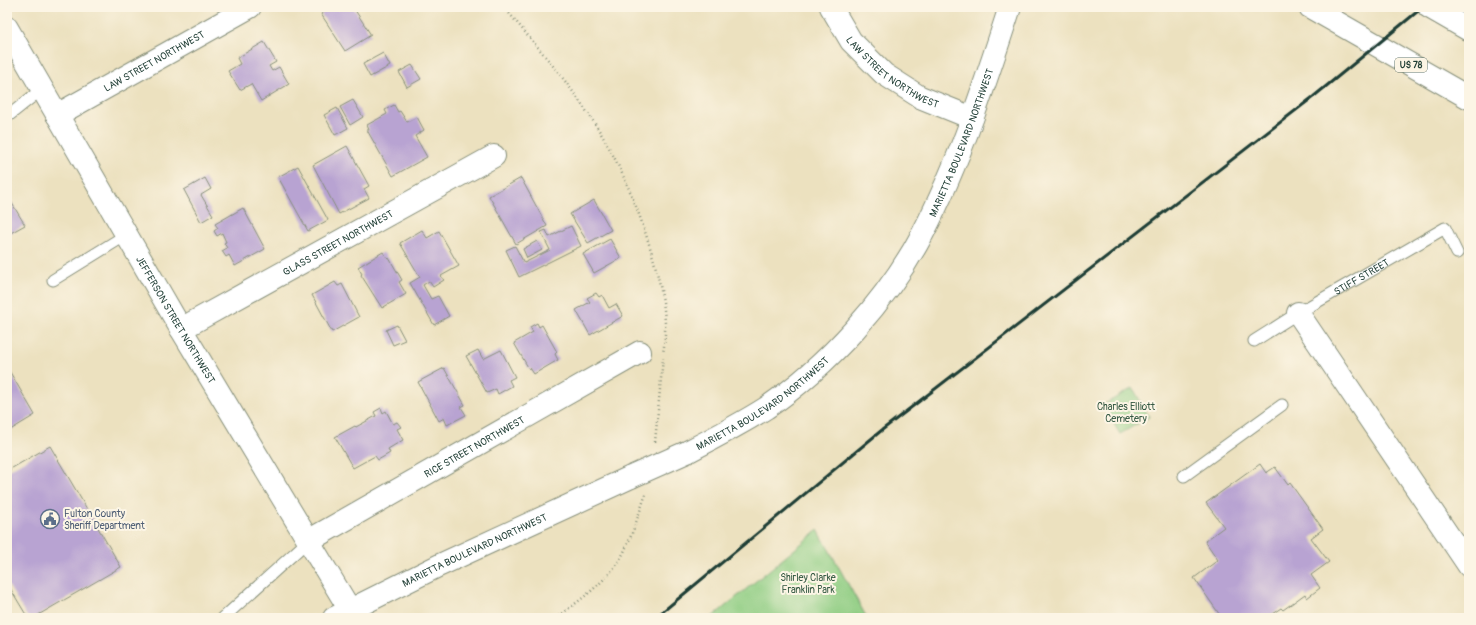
<svg xmlns="http://www.w3.org/2000/svg" width="1476" height="625" viewBox="0 0 1476 625" font-family="Pangolin,sans-serif">
<rect width="100%" height="100%" fill="#fcf5e5"/>
<filter id="ink" filterUnits="userSpaceOnUse"><feTurbulence type="fractalNoise" baseFrequency=".025" numOctaves="2"/><feDisplacementMap in="SourceGraphic" scale="8" xChannelSelector="R" yChannelSelector="G"/><feConvolveMatrix kernelMatrix="1 2 1 2 8 2 1 2 1" color-interpolation-filters="sRGB"/></filter>
<filter id="wash" filterUnits="userSpaceOnUse"><feTurbulence type="fractalNoise" baseFrequency=".012" numOctaves="4" result="noise"/><feDisplacementMap in="SourceGraphic" scale="16" xChannelSelector="R" yChannelSelector="G"/><feGaussianBlur stdDeviation="0.9" result="paint"/><feColorMatrix in="noise" values="0 0 0 0 0 0 0 0 0 0 0 0 0 0 0 0 0 1.4 0 .05"/><feComposite in="paint" operator="in"/></filter>
<g filter="url(#wash)">
<rect width="100%" height="100%" fill="#ece1bf"/>
<path fill="#91ce84" stroke="#58865c" d="M 1133,388 L 1149,417 L 1120,434 L 1103,405 Z
M 818,530 L 867,618 L 711,618 Z"/>
<g id="blocks">
<path fill="#b8a3d2" d="M 332,7 L 353,7 L 371,35 L 345,51 L 321,14 Z
M 264,42 L 276,62 L 269,66 L 272,71 L 279,67 L 289,84 L 261,101 L 251,84 L 240,90 L 228,71 L 240,64 L 237,58 Z
M 383,53 L 390,66 L 370,77 L 363,64 Z
M 412,65 L 421,79 L 407,87 L 399,72 Z
M 353,100 L 363,117 L 350,125 L 340,107 Z
M 394,105 L 398,112 L 400,111 L 407,122 L 417,117 L 424,130 L 415,136 L 427,157 L 393,176 L 367,130 L 369,130 L 367,125 L 387,114 L 385,110 Z
M 337,108 L 348,128 L 335,135 L 324,115 Z
M 347,146 L 369,186 L 364,189 L 369,198 L 339,214 L 313,165 Z
M 298,166 L 328,220 L 308,231 L 278,177 Z
M 205,178 L 211,189 L 201,195 L 213,215 L 201,222 L 184,190 Z
M 521,178 L 547,226 L 516,244 L 489,196 Z
M 7,195 L 25,225 L 7,235 Z
M 594,200 L 611,230 L 588,243 L 570,214 Z
M 243,208 L 265,249 L 235,266 L 229,255 L 226,257 L 222,251 L 227,248 L 224,243 L 226,242 L 222,233 L 217,236 L 214,231 L 218,228 L 215,224 Z
M 571,226 L 581,246 L 519,277 L 506,250 L 515,246 L 524,263 L 550,250 L 541,232 L 546,230 L 549,237 Z
M 422,230 L 427,238 L 439,231 L 459,266 L 441,276 L 444,280 L 433,287 L 429,281 L 423,285 L 431,299 L 438,296 L 449,316 L 434,325 L 410,283 L 420,277 L 400,243 Z
M 610,239 L 621,258 L 594,273 L 583,254 Z
M 537,241 L 542,250 L 527,258 L 523,249 Z
M 383,252 L 388,259 L 389,258 L 402,280 L 399,282 L 406,294 L 382,308 L 361,275 L 362,274 L 358,267 Z
M 335,282 L 338,286 L 342,284 L 359,317 L 332,332 L 312,295 Z
M 596,293 L 599,297 L 602,295 L 609,308 L 616,304 L 623,316 L 590,335 L 576,310 L 590,302 L 587,298 Z
M 537,323 L 539,327 L 542,325 L 557,352 L 555,354 L 558,360 L 534,374 L 530,368 L 529,369 L 514,343 L 533,332 L 530,327 Z
M 397,325 L 405,340 L 393,345 L 386,330 Z
M 478,350 L 483,359 L 501,350 L 515,377 L 509,380 L 512,386 L 498,394 L 496,389 L 487,393 L 466,356 Z
M 7,367 L 35,415 L 7,432 Z
M 444,368 L 465,405 L 461,407 L 466,415 L 447,425 L 444,418 L 439,421 L 418,382 Z
M 381,408 L 383,413 L 386,411 L 393,424 L 397,422 L 401,427 L 397,429 L 403,440 L 388,449 L 390,453 L 378,460 L 375,456 L 353,468 L 335,437 L 355,426 L 356,427 L 376,416 L 374,412 Z
M 50,446 L 121,567 L 33,618 L 28,618 L 7,583 L 7,471 Z
M 1260,464 L 1266,473 L 1275,467 L 1288,485 L 1290,483 L 1323,529 L 1311,538 L 1329,562 L 1311,575 L 1320,588 L 1307,598 L 1305,594 L 1283,610 L 1281,608 L 1266,618 L 1222,618 L 1194,578 L 1218,560 L 1205,541 L 1224,527 L 1206,503 Z"/>
</g>
</g>
<g filter="url(#ink)">
<use href="#blocks" fill-opacity="0" stroke="#868f7a" stroke-width="1"/>
<g fill="none" stroke-linecap="round" stroke-linejoin="round">
<defs>
<g id="lane">
<path d="M 7,117 L 42,89"/>
<path d="M 53,280 L 126,235"/>
<path id="s1" d="M 1254,341 L 1298,313 L 1445,228 L 1457,253"/>
<path d="M 1184,476 L 1282,405"/>
<path d="M 223,618 L 308,541"/>
</g>
<g id="street">
<path id="s2" d="M 831,7 L 851,41 L 884,74 L 920,97 L 972,118"/>
<path id="s3" d="M 7,28 L 181,329 L 350,610"/>
<path id="s4" d="M 57,115 L 250,7"/>
<path d="M 1298,313 L 1469,566"/>
<path id="s5" d="M 181,329 L 494,156"/>
<path id="s6" d="M 308,541 L 640,352"/>
</g>
<g id="secondary">
<path id="s7" d="M 687,452 C 714,438 741,424 766,408 C 828,366 889,298 923,233 C 960,161 985,84 1010,7"/>
<path id="s8" d="M 334,618 L 440,565 L 631,477"/>
</g>
<path id="primary" d="M 1310,7 L 1469,98
M 1429,7 L 1469,30"/>
</defs>
<use href="#lane" stroke="#868f7a" stroke-width="13"/>
<use href="#street" stroke="#868f7a" stroke-width="24"/>
<use href="#secondary" stroke="#868f7a" stroke-width="24"/>
<use href="#primary" stroke="#868f7a" stroke-width="24"/>
<path stroke="#868f7a" stroke-width="2.5" stroke-dasharray="1 3" stroke-linecap="butt" d="M 504,7 C 532,41 561,73 585,109 C 616,153 637,203 652,254 C 661,286 669,319 663,353
M 655,442 L 663,358
M 556,618 C 580,600 611,579 624,552 C 633,533 639,513 646,494"/>
<use href="#lane" stroke="#fff" stroke-width="11"/>
<use href="#street" stroke="#fff" stroke-width="22"/>
<use href="#secondary" stroke="#fff" stroke-width="22"/>
<use href="#primary" stroke="#fff" stroke-width="22"/>
<path stroke="#1f3d34" stroke-width="3" d="M 655,618 L 882,430 L 1313,97 L 1423,7"/>
<defs>
<path id="secondary-bridge" d="M 631,477 L 687,452"/>
</defs>
<use href="#secondary-bridge" stroke="#868f7a" stroke-width="24" stroke-linecap="butt"/>
<use href="#secondary-bridge" stroke="#fff" stroke-width="22"/>
</g>
</g>
<defs>
<symbol id="civic-ring" viewBox="-11 -11 22 22"><circle r="9.5" fill="#fcf5e5" stroke="#5c6f8a" stroke-width="1.5"/><path d="M-.6-6.5H3V-4.5H.6V-3L4-1V1h2V6H-6V1h2V-1L-.6-3ZM-1.2 2.5V6h2.4V2.5Z" fill="#5c6f8a"/></symbol>
</defs>
<g fill-rule="evenodd">
<use href="#civic-ring" x="39" y="508" width="22" height="22"/>
</g>
<g text-anchor="middle" stroke-width="4" stroke-linejoin="round" paint-order="stroke">
<rect fill="#fcf5e5" stroke="#617469" stroke-width="1" x="1395" y="58" width="32" height="14" rx="3"/>
<g font-size="9" font-weight="bold" fill="#1f3d34">
<text x="1411" y="68">US 78</text>
</g>
<g font-size="10" fill="#1f3d34" stroke="#fcf5e5">
<text dy="4" stroke="none"><textPath href="#s4" startOffset="111">LAW STREET NORTHWEST</textPath></text>
<text dy="4" stroke="none"><textPath href="#s2" startOffset="92">LAW STREET NORTHWEST</textPath></text>
<text dy="4" stroke="none"><textPath href="#s7" startOffset="426">MARIETTA BOULEVARD NORTHWEST</textPath></text>
<text dy="4" stroke="none"><textPath href="#s5" startOffset="179">GLASS STREET NORTHWEST</textPath></text>
<text dy="4" stroke="none"><textPath href="#s1" startOffset="125">STIFF STREET</textPath></text>
<text dy="4" stroke="none"><textPath href="#s3" startOffset="337">JEFFERSON STREET NORTHWEST</textPath></text>
<text dy="4" stroke="none"><textPath href="#s7" startOffset="90">MARIETTA BOULEVARD NORTHWEST</textPath></text>
<text dy="4" stroke="none"><textPath href="#s6" startOffset="191">RICE STREET NORTHWEST</textPath></text>
<text dy="4" stroke="none"><textPath href="#s8" startOffset="156">MARIETTA BOULEVARD NORTHWEST</textPath></text>
</g>
<g font-size="10" fill="#365a44" stroke="#fcf5e5">
<text x="1126" y="410">Charles Elliott<tspan x="1126" dy="12">Cemetery</tspan></text>
<text x="808" y="581">Shirley Clarke<tspan x="808" dy="12">Franklin Park</tspan></text>
</g>
<g font-size="10" fill="#4e5e75" stroke="#fcf5e5" text-anchor="start">
<text x="64" y="517">Fulton County<tspan x="64" dy="12">Sheriff Department</tspan></text>
</g>
</g>
<rect width="1476" height="625" fill="none" stroke="#fcf5e5" stroke-width="24"/>
</svg>
